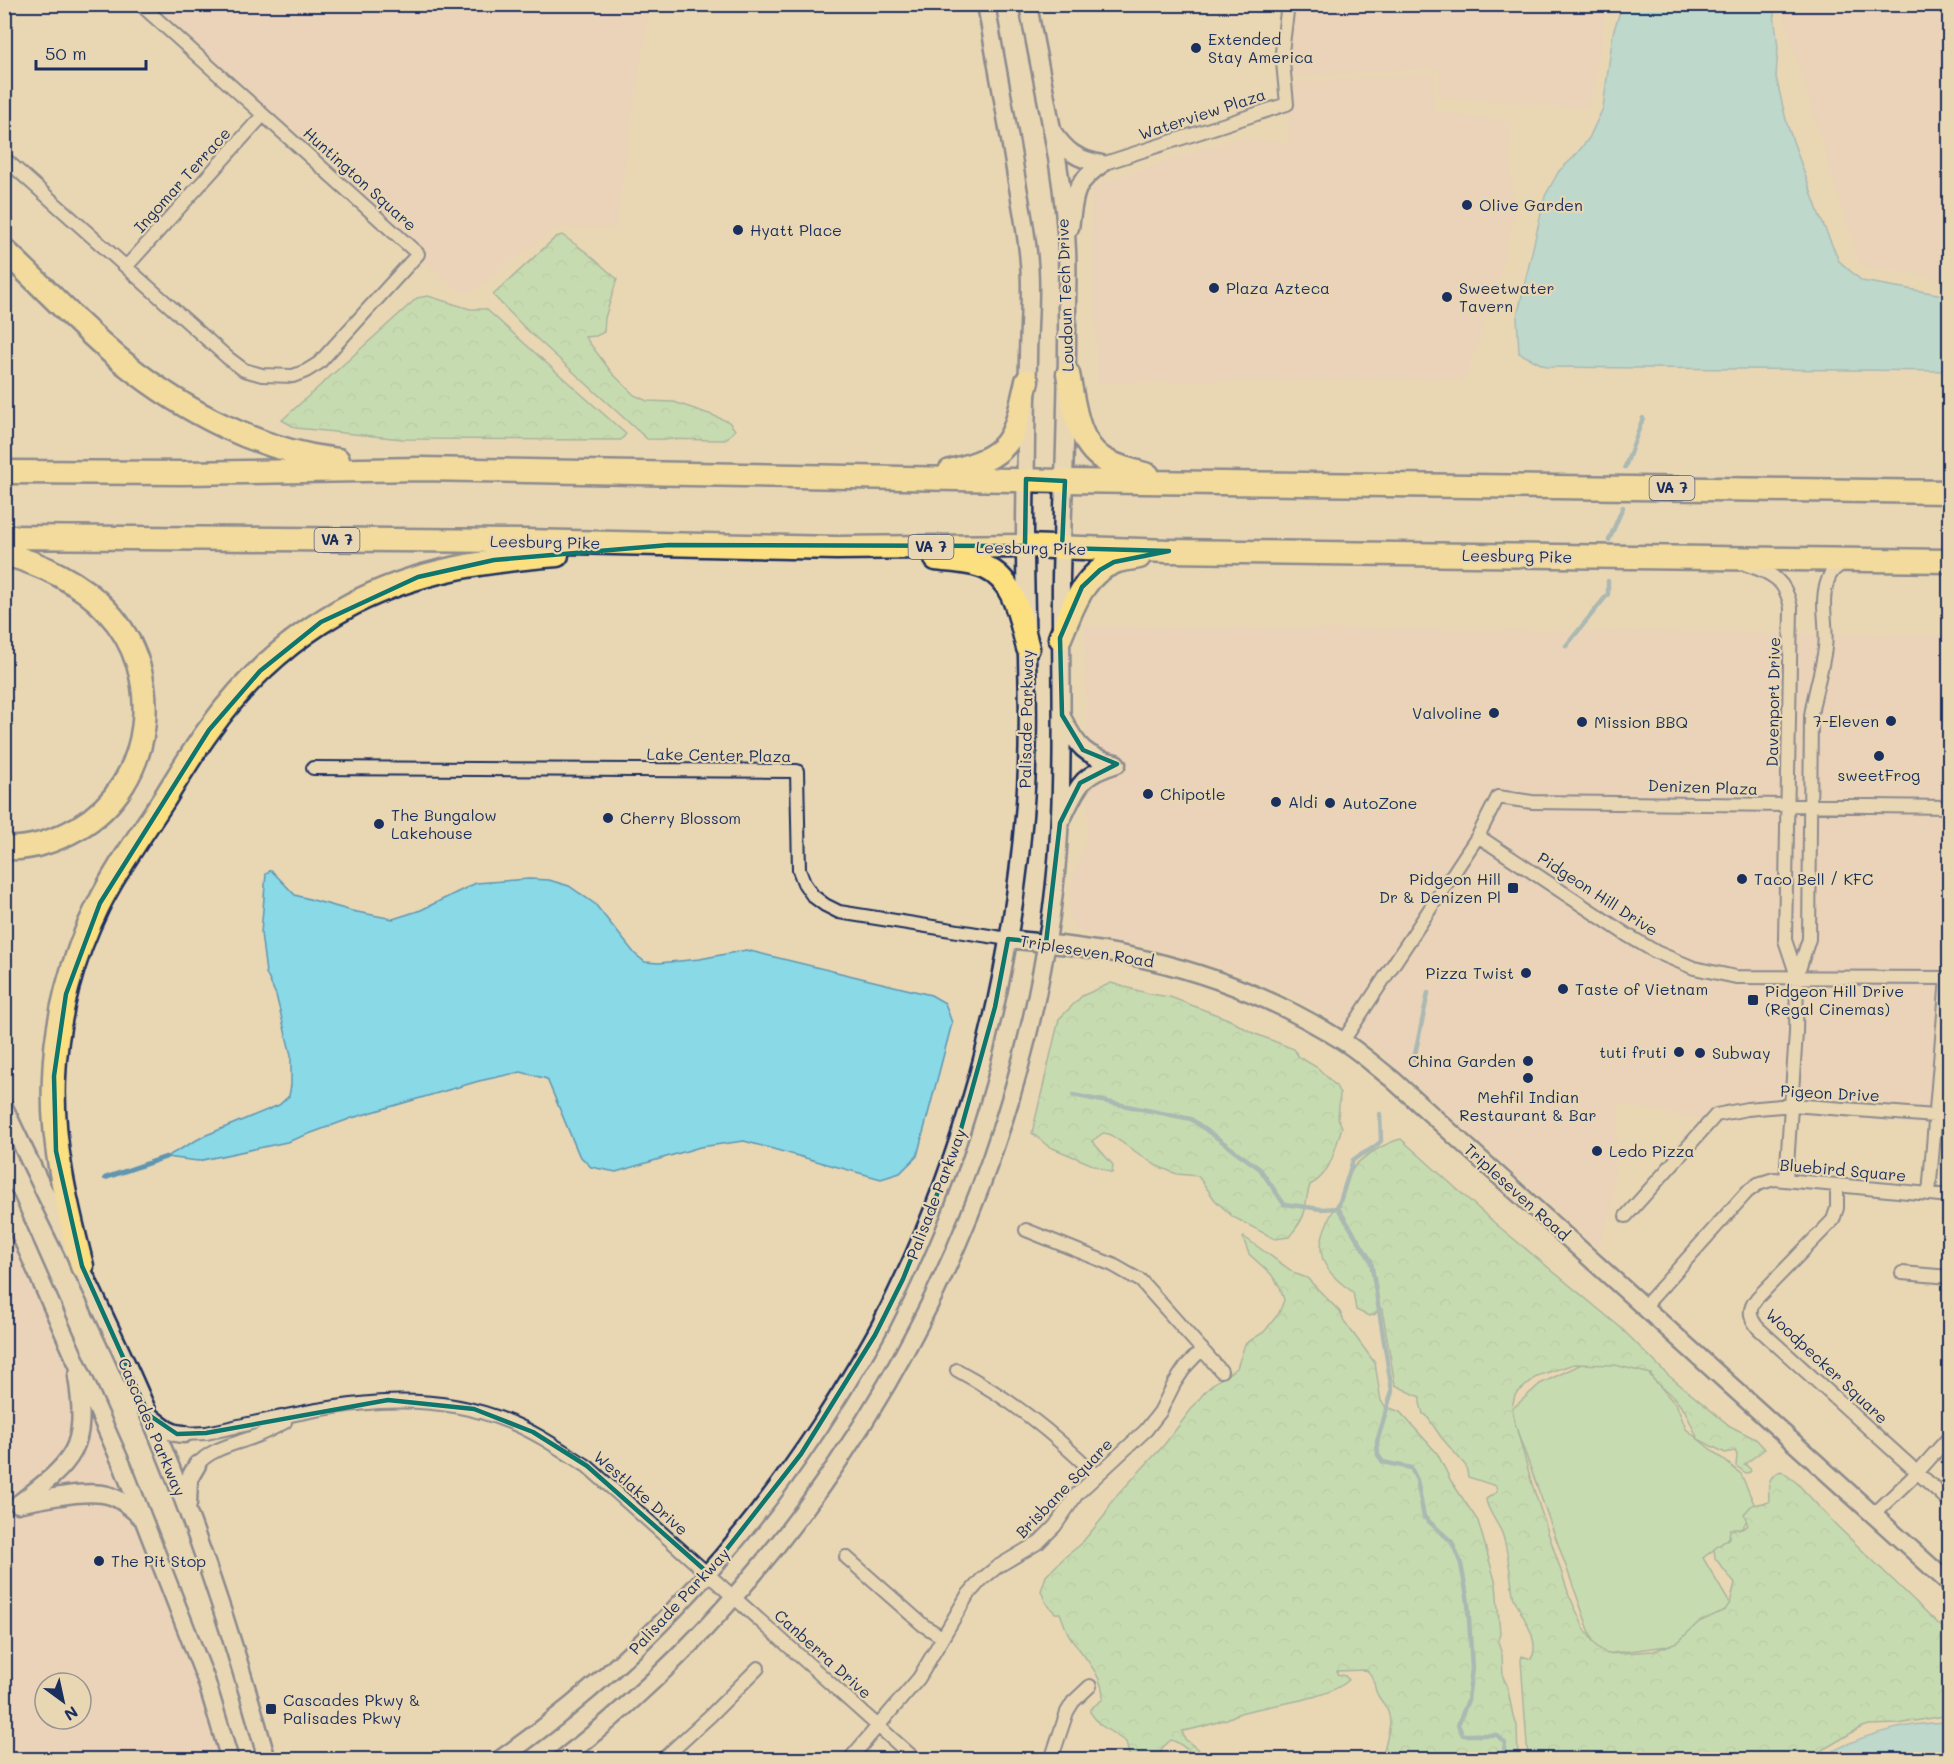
<svg xmlns="http://www.w3.org/2000/svg" width="1954" height="1764" viewBox="0 0 1954 1764" font-family="Mali,sans-serif">
<defs>
<pattern id="forest-crowns" width="20" height="18" patternUnits="userSpaceOnUse" patternTransform="scale(1.5)"><rect width="20" height="18" fill="#9ee1ab"/><path d="M2 6a3 3 0 1 1 6 0M12 15a3 3 0 1 1 6 0" fill="none" stroke="#88c196"/></pattern>
</defs>
<rect width="100%" height="100%" fill="#e9d7b4"/>
<filter id="ink" filterUnits="userSpaceOnUse"><feTurbulence type="fractalNoise" baseFrequency=".0167" numOctaves="2"/><feDisplacementMap in="SourceGraphic" scale="12" xChannelSelector="R" yChannelSelector="G"/><feConvolveMatrix kernelMatrix="1 2 1 2 8 2 1 2 1" color-interpolation-filters="sRGB"/></filter>
<g filter="url(#ink)">
<path fill="#ebcfbe" fill-rule="evenodd" d="M 140,5 L 650,5 L 615,228 L 556,228 L 478,289 L 471,292 L 464,293 L 453,287 Z
M 1288,5 L 1610,5 L 1605,17 L 1596,79 L 1588,109 L 1440,97 L 1439,69 L 1283,76 Z
M 1780,5 L 1949,5 L 1949,280 L 1859,265 Z
M 1434,73 L 1433,111 L 1512,122 L 1510,155 L 1514,217 L 1499,279 L 1465,379 L 1097,383 L 1091,187 L 1239,137 L 1289,143 L 1288,83 Z
M 1085,626 L 1949,635 L 1950,1058 L 1943,1128 L 1782,1112 L 1722,1124 L 1620,1104 L 1612,1209 L 1598,1248 L 1381,1054 L 1324,1014 L 1281,991 L 1237,973 L 1148,947 L 1097,939 L 1082,933 L 1072,924 L 1068,912 L 1068,894 L 1088,831 Z
M 4,1198 L 74,1352 L 230,1759 L 5,1759 ZM 45,1683 L 81,1683 L 81,1719 L 45,1719 Z"/>
<path fill="#9ee1ab" stroke="#5c8884" stroke-width="1.5" d="M 1592,1359 L 1643,1367 L 1677,1406 L 1686,1429 L 1741,1474 L 1755,1506 L 1743,1527 L 1703,1558 L 1735,1612 L 1691,1643 L 1598,1655 L 1510,1411 L 1540,1384 Z"/>
<path fill="url(#forest-crowns)" stroke="#5c8884" stroke-width="1.5" d="M 562,235 L 585,251 L 617,279 L 605,318 L 604,332 L 596,336 L 585,337 L 612,373 L 634,395 L 647,401 L 674,402 L 712,415 L 729,422 L 735,430 L 725,440 L 647,439 L 524,327 L 493,295 L 556,237 Z
M 428,296 L 470,309 L 486,309 L 626,434 L 621,440 L 402,439 L 296,428 L 282,420 L 417,298 Z
M 1111,983 L 1150,994 L 1170,997 L 1228,1019 L 1253,1033 L 1294,1049 L 1299,1057 L 1318,1068 L 1336,1086 L 1340,1094 L 1338,1118 L 1342,1127 C 1335,1148 1331,1175 1310,1185 C 1307,1194 1306,1202 1305,1210 C 1303,1221 1295,1229 1289,1237 L 1275,1239 L 1233,1217 L 1215,1200 L 1198,1176 L 1177,1174 L 1157,1166 L 1109,1134 L 1103,1133 L 1092,1141 L 1113,1165 L 1112,1173 L 1048,1146 L 1032,1133 L 1059,1019 L 1082,996 Z
M 1401,1139 L 1497,1225 L 1620,1327 L 1668,1375 L 1730,1426 L 1756,1439 L 1765,1449 L 1745,1464 L 1751,1470 L 1750,1472 L 1746,1473 L 1736,1466 L 1737,1455 L 1735,1451 L 1725,1453 L 1698,1439 L 1685,1411 L 1673,1397 L 1653,1379 L 1651,1374 L 1615,1365 L 1574,1364 L 1537,1376 L 1515,1395 L 1512,1407 L 1515,1423 L 1532,1484 L 1569,1595 L 1584,1628 L 1596,1646 L 1607,1654 L 1654,1651 L 1678,1642 L 1699,1622 L 1725,1610 L 1730,1603 L 1735,1584 L 1715,1558 L 1714,1549 L 1729,1538 L 1730,1529 L 1742,1529 L 1748,1525 L 1744,1514 L 1752,1505 L 1769,1502 C 1769,1487 1765,1478 1781,1471 L 1797,1483 L 1836,1525 L 1949,1634 L 1949,1715 L 1898,1724 L 1869,1725 L 1860,1728 L 1807,1759 L 1528,1759 L 1521,1660 L 1522,1656 L 1531,1659 C 1542,1641 1521,1615 1514,1598 C 1512,1592 1512,1585 1511,1579 C 1509,1564 1507,1547 1502,1533 C 1498,1523 1486,1508 1486,1499 L 1497,1492 L 1496,1486 L 1468,1477 L 1466,1466 L 1441,1437 L 1426,1415 L 1423,1414 L 1420,1403 L 1420,1397 L 1395,1385 L 1382,1309 L 1380,1308 L 1374,1315 L 1369,1316 L 1356,1310 L 1353,1292 C 1305,1260 1319,1235 1343,1193 C 1347,1185 1348,1175 1354,1167 C 1362,1156 1388,1142 1401,1139 Z
M 1244,1237 L 1296,1274 L 1307,1278 L 1340,1312 L 1344,1321 L 1375,1363 L 1381,1401 L 1385,1406 L 1400,1412 L 1437,1453 L 1451,1481 L 1478,1521 L 1496,1584 L 1500,1634 L 1498,1641 L 1502,1655 L 1503,1677 L 1507,1685 L 1513,1716 L 1517,1725 L 1518,1759 L 1383,1759 C 1383,1744 1394,1726 1388,1712 C 1386,1704 1378,1699 1376,1691 C 1373,1682 1374,1676 1366,1670 L 1337,1671 L 1337,1674 L 1345,1676 L 1349,1680 C 1327,1700 1273,1704 1244,1712 C 1238,1713 1232,1717 1227,1719 C 1212,1724 1197,1729 1182,1731 L 1185,1739 L 1201,1752 L 1199,1757 C 1188,1753 1183,1743 1171,1740 L 1162,1748 L 1160,1759 L 1130,1759 L 1126,1742 L 1099,1724 L 1090,1712 L 1090,1709 L 1103,1699 C 1104,1675 1081,1654 1069,1635 C 1065,1628 1063,1620 1060,1613 L 1055,1613 L 1046,1603 L 1041,1591 L 1046,1576 L 1065,1557 L 1080,1545 L 1105,1515 L 1112,1501 L 1164,1445 L 1203,1394 L 1213,1384 L 1237,1368 L 1245,1344 L 1264,1332 L 1279,1313 L 1284,1300 L 1280,1287 L 1271,1274 L 1249,1254 L 1243,1238 Z"/>
<path fill="#8ad9e7" stroke="#5e95b0" stroke-width="1.5" d="M 1622,5 L 1773,5 L 1778,48 L 1776,77 L 1787,124 L 1820,217 L 1839,261 L 1862,281 L 1949,296 L 1949,371 L 1547,367 L 1519,353 L 1517,317 L 1545,196 L 1559,171 L 1574,157 L 1589,138 L 1603,108 L 1613,33 Z
M 271,870 L 295,895 L 352,911 L 393,919 L 421,910 L 476,883 L 529,879 L 549,880 L 569,886 L 595,904 L 635,954 L 645,962 L 659,963 L 700,959 L 746,950 L 931,995 L 945,1003 L 952,1023 L 917,1156 L 900,1173 L 881,1179 L 744,1141 L 700,1147 L 616,1172 L 591,1167 L 579,1155 L 547,1079 L 521,1072 L 479,1081 L 352,1118 L 287,1142 L 198,1161 L 166,1157 L 204,1136 L 279,1105 L 289,1096 L 291,1085 L 291,1055 L 276,995 L 266,973 L 261,933 L 266,874 Z
M 1949,1722 L 1949,1759 L 1819,1759 C 1857,1735 1905,1723 1949,1722 Z"/>
<g fill="none" stroke-linecap="round" stroke-linejoin="round">
<path stroke="#5e95b0" stroke-width="4.5" d="M 1625,467 L 1643,418
M 1609,540 L 1623,507
M 1566,646 L 1608,594 L 1608,581
M 1414,1059 L 1428,993
M 1073,1095 L 1191,1119 L 1260,1169 L 1284,1204 L 1321,1209 L 1338,1208
M 1380,1114 L 1381,1141 C 1372,1151 1363,1152 1353,1160 L 1338,1208 L 1371,1261 L 1392,1391 L 1377,1442 L 1378,1455 L 1383,1462 L 1411,1468 L 1417,1480 L 1424,1517 L 1452,1542 L 1461,1564 L 1468,1602 L 1472,1669 L 1468,1700 L 1458,1725 L 1463,1735 L 1497,1735 L 1505,1743 L 1504,1751 L 1498,1760
M 105,1178 L 166,1157"/>
<defs>
<path id="street" d="M 4,158 L 228,358 L 244,370 L 262,375 L 293,376 L 306,371 L 319,363 L 418,254 L 140,4
M 1102,164 L 1287,104 L 1282,52 L 1288,4
M 126,267 L 263,115
M 1747,565 C 1773,573 1786,581 1791,608 L 1785,940 L 1797,976
M 313,768 L 797,771 L 799,870 L 804,883 L 813,896 L 825,905 L 839,912 L 1008,939
M 1478,836 L 1498,797 L 1532,802 L 1950,807
M 1343,1041 L 1478,836 L 1627,935 L 1656,952 L 1694,968 L 1736,977 L 1950,978
M 1786,1180 L 1796,1033 L 1797,976 L 1809,939 L 1811,716 C 1814,693 1822,671 1825,648 C 1828,627 1820,603 1827,583 C 1830,572 1835,567 1845,563
M 1837,1186 L 1837,1208 L 1833,1220 L 1757,1298 C 1748,1309 1749,1317 1758,1328 L 1950,1502
M 1929,1194 L 1947,978
M 1626,1216 L 1716,1115 L 1747,1109 L 1792,1105 L 1935,1116
M 1026,1230 L 1113,1265 L 1141,1281 L 1221,1371
M 1902,1273 L 1950,1277
M 1644,1307 L 1747,1192 L 1758,1184 L 1774,1179 L 1950,1196
M 957,1370 C 1011,1399 1053,1433 1096,1475
M 184,1434 L 206,1433 C 307,1413 406,1380 507,1421 C 536,1432 561,1450 587,1466 L 916,1760
M 197,1465 C 210,1449 232,1445 251,1438 C 263,1434 274,1428 285,1422
M 1872,1516 L 1917,1473 L 1950,1436
M 846,1557 L 923,1625 L 942,1637
M 662,1760 L 711,1715 L 758,1668
M 849,1760 L 919,1678 L 967,1596 L 981,1580 L 997,1567 L 1039,1542 L 1055,1526 L 1077,1494 L 1146,1430 L 1160,1412 L 1174,1384 L 1186,1366 L 1202,1349
M 1051,1760 L 1067,1712 L 1073,1702 L 1090,1686"/>
<path id="secondary" d="M 1052,131 C 1067,152 1076,159 1102,164
M 1070,228 C 1075,195 1072,185 1102,164
M 1063,719 C 1077,746 1085,757 1116,763
M 1063,817 C 1079,784 1081,775 1117,764
M 1008,939 C 1054,944 1102,949 1148,960 C 1216,976 1281,1002 1341,1040 C 1359,1051 1375,1066 1392,1079 L 1950,1584
M 4,1107 C 50,1206 101,1303 144,1403 C 194,1518 234,1639 267,1760
M 4,1198 L 123,1467 L 206,1680 L 230,1760
M 151,1417 C 161,1425 170,1434 184,1434
M 22,1503 C 45,1499 89,1488 111,1496 C 123,1500 132,1509 141,1517
M 18,1504 C 75,1460 88,1450 77,1376
M 188,1504 L 189,1479 L 197,1465
M 499,1760 C 627,1671 735,1555 820,1426 C 841,1393 862,1360 880,1326 C 962,1168 1009,993 1024,816 C 1032,726 1025,634 1025,544 C 1025,483 1026,421 1028,360 C 1028,328 1032,294 1029,263 C 1027,234 1021,205 1016,176 C 1007,119 996,62 986,4
M 561,1760 C 823,1556 1004,1244 1051,915 C 1067,804 1060,690 1061,578 C 1063,489 1068,399 1067,309 C 1067,290 1068,271 1067,251 C 1064,168 1042,86 1028,4"/>
<path id="highway" d="M 4,250 C 44,287 82,329 124,363 C 185,412 260,451 338,460
M 1068,374 C 1074,402 1076,442 1103,459 C 1116,467 1134,471 1148,475
M 950,471 C 1014,455 1013,440 1027,381
M 4,472 L 183,473 L 420,469 L 1065,481 L 1950,492
M 4,537 L 525,541 L 836,548 L 1025,546 L 1169,551 L 1950,561
M 4,554 C 40,563 82,583 107,611 C 166,673 155,784 78,828 C 57,840 30,850 4,848
M 936,559 C 952,561 971,561 986,568 C 1016,581 1020,620 1028,648
M 1060,638 C 1072,610 1082,574 1115,562 C 1122,559 1131,559 1139,557
M 82,1266 C 66,1203 51,1142 54,1077 C 56,1018 72,958 98,906 C 116,869 141,835 163,801 C 178,777 192,753 209,730 C 246,678 295,634 352,604 C 418,570 484,561 557,555"/>
</defs>
<use href="#street" stroke="#1b2f5e" stroke-width="16"/>
<use href="#secondary" stroke="#1b2f5e" stroke-width="21"/>
<use href="#highway" stroke="#1b2f5e" stroke-width="27"/>
<use href="#street" stroke="#e9d7b4" stroke-width="12"/>
<use href="#secondary" stroke="#e9d7b4" stroke-width="16"/>
<use href="#highway" stroke="#fce080" stroke-width="22"/>
</g>
</g>
<path d="M0 0H1954V1764H0ZM 1026,479 L 1065,481 L 1062,548 L 1169,551 L 1114,562 L 1100,570 L 1082,587 L 1060,638 L 1062,715 L 1083,750 L 1117,764 L 1080,783 L 1060,823 L 1046,943 L 1008,939 L 995,1007 L 956,1147 L 903,1279 L 875,1335 L 801,1454 L 708,1573 L 587,1466 L 533,1432 L 474,1409 L 388,1400 L 206,1433 L 177,1434 L 149,1415 L 82,1266 L 56,1151 L 54,1076 L 66,994 L 100,903 L 209,730 L 260,671 L 321,622 L 418,577 L 494,560 L 669,545 L 1025,546 Z" fill="#e9d7b4" fill-opacity=".55" fill-rule="evenodd"/>
<path fill="none" stroke="#0f766e" stroke-width="4.5" stroke-linejoin="round" d="M 1026,479 L 1065,481 L 1062,548 L 1169,551 L 1114,562 L 1100,570 L 1082,587 L 1060,638 L 1062,715 L 1083,750 L 1117,764 L 1080,783 L 1060,823 L 1046,943 L 1008,939 L 995,1007 L 956,1147 L 903,1279 L 875,1335 L 801,1454 L 708,1573 L 587,1466 L 533,1432 L 474,1409 L 388,1400 L 206,1433 L 177,1434 L 149,1415 L 82,1266 L 56,1151 L 54,1076 L 66,994 L 100,903 L 209,730 L 260,671 L 321,622 L 418,577 L 494,560 L 669,545 L 1025,546 Z"/>
<g fill="#1b2f5e" stroke="#e9d7b4" stroke-width="2">
<circle cx="1196" cy="48" r="6"/>
<circle cx="1467" cy="205" r="6"/>
<circle cx="738" cy="230" r="6"/>
<circle cx="1214" cy="288" r="6"/>
<circle cx="1447" cy="297" r="6"/>
<circle cx="1494" cy="713" r="6"/>
<circle cx="1891" cy="721" r="6"/>
<circle cx="1582" cy="722" r="6"/>
<circle cx="1879" cy="756" r="6"/>
<circle cx="1148" cy="794" r="6"/>
<circle cx="1276" cy="802" r="6"/>
<circle cx="1330" cy="803" r="6"/>
<circle cx="608" cy="818" r="6"/>
<circle cx="379" cy="824" r="6"/>
<circle cx="1742" cy="879" r="6"/>
<rect x="1507" y="882" width="12" height="12" rx="3"/>
<circle cx="1526" cy="973" r="6"/>
<circle cx="1563" cy="989" r="6"/>
<rect x="1747" y="994" width="12" height="12" rx="3"/>
<circle cx="1679" cy="1052" r="6"/>
<circle cx="1700" cy="1053" r="6"/>
<circle cx="1528" cy="1061" r="6"/>
<circle cx="1528" cy="1078" r="6"/>
<circle cx="1597" cy="1151" r="6"/>
<circle cx="99" cy="1561" r="6"/>
<rect x="265" y="1703" width="12" height="12" rx="3"/>
</g>
<g text-anchor="middle" stroke-width="4.5" stroke-linejoin="round" paint-order="stroke">
<g fill="#e9d7b4" stroke="#596178" stroke-width="1.5">
<rect x="1649.5" y="476" width="45" height="24" rx="4.5"/>
<rect x="314.5" y="528" width="45" height="24" rx="4.5"/>
<rect x="908.5" y="535" width="45" height="24" rx="4.5"/>
</g>
<g font-size="15" font-weight="bold" fill="#1b2f5e">
<text x="1672" y="493">VA 7</text>
<text x="337" y="545">VA 7</text>
<text x="931" y="552">VA 7</text>
</g>
<g font-size="16" fill="#1b2f5e" stroke="#e9d7b4" text-anchor="start">
<text x="1208" y="45">Extended<tspan x="1208" dy="18">Stay America</tspan></text>
<text x="1479" y="211">Olive Garden</text>
<text x="750" y="236">Hyatt Place</text>
<text x="1226" y="294">Plaza Azteca</text>
<text x="1459" y="294">Sweetwater<tspan x="1459" dy="18">Tavern</tspan></text>
<text x="1482" y="719" text-anchor="end">Valvoline</text>
<text x="1879" y="727" text-anchor="end">7-Eleven</text>
<text x="1594" y="728">Mission BBQ</text>
<text x="1879" y="781" text-anchor="middle">sweetFrog</text>
<text x="1160" y="800">Chipotle</text>
<text x="1288" y="808">Aldi</text>
<text x="1342" y="809">AutoZone</text>
<text x="391" y="821">The Bungalow<tspan x="391" dy="18">Lakehouse</tspan></text>
<text x="620" y="824">Cherry Blossom</text>
<text x="1501" y="885" text-anchor="end">Pidgeon Hill<tspan x="1501" dy="18">Dr &amp; Denizen Pl</tspan></text>
<text x="1754" y="885">Taco Bell / KFC</text>
<text x="1514" y="979" text-anchor="end">Pizza Twist</text>
<text x="1575" y="995">Taste of Vietnam</text>
<text x="1765" y="997">Pidgeon Hill Drive<tspan x="1765" dy="18">(Regal Cinemas)</tspan></text>
<text x="1667" y="1058" text-anchor="end">tuti fruti</text>
<text x="1712" y="1059">Subway</text>
<text x="1516" y="1067" text-anchor="end">China Garden</text>
<text x="1528" y="1103" text-anchor="middle">Mehfil Indian<tspan x="1528" dy="18">Restaurant &amp; Bar</tspan></text>
<text x="1609" y="1157">Ledo Pizza</text>
<text x="111" y="1567">The Pit Stop</text>
<text x="283" y="1706">Cascades Pkwy &amp;<tspan x="283" dy="18">Palisades Pkwy</tspan></text>
</g>
<g font-size="16" fill="#1b2f5e" stroke="#e9d7b4">
<text transform="translate(1202 114) rotate(-18)" y="6">Waterview Plaza</text>
<text transform="translate(360 179) rotate(42)" y="6">Huntington Square</text>
<text transform="translate(182 180) rotate(-48)" y="6">Ingomar Terrace</text>
<text transform="translate(1065 295) rotate(-92)" y="6">Loudoun Tech Drive</text>
<text transform="translate(545 542) rotate(1)" y="6">Leesburg Pike</text>
<text transform="translate(1031 548) rotate(1)" y="6">Leesburg Pike</text>
<text transform="translate(1517 556) rotate(1)" y="6">Leesburg Pike</text>
<text transform="translate(1773 702) rotate(-89)" y="6">Davenport Drive</text>
<text transform="translate(1026 719) rotate(-89)" y="6">Palisade Parkway</text>
<text transform="translate(719 755) rotate(1)" y="6">Lake Center Plaza</text>
<text transform="translate(1703 787) rotate(2)" y="6">Denizen Plaza</text>
<text transform="translate(1598 894) rotate(33)" y="6">Pidgeon Hill Drive</text>
<text transform="translate(1087 951) rotate(9)" y="6">Tripleseven Road</text>
<text transform="translate(1830 1093) rotate(3)" y="6">Pigeon Drive</text>
<text transform="translate(1843 1170) rotate(5)" y="6">Bluebird Square</text>
<text transform="translate(1517 1192) rotate(42)" y="6">Tripleseven Road</text>
<text transform="translate(936 1194) rotate(-69)" y="6">Palisade Parkway</text>
<text transform="translate(1827 1366) rotate(43)" y="6">Woodpecker Square</text>
<text transform="translate(152 1427) rotate(67)" y="6">Cascades Parkway</text>
<text transform="translate(1064 1488) rotate(-46)" y="6">Brisbane Square</text>
<text transform="translate(641 1493) rotate(41)" y="6">Westlake Drive</text>
<text transform="translate(679 1601) rotate(-47)" y="6">Palisade Parkway</text>
<text transform="translate(823 1654) rotate(42)" y="6">Canberra Drive</text>
</g>
</g>
<rect width="1954" height="1764" fill="none" stroke="#e9d7b4" stroke-width="24"/>
<rect x="12" y="12" width="1930" height="1740" fill="none" stroke="#1b2f5e" stroke-width="2" filter="url(#ink)"/>
<g transform="translate(63 1701) rotate(147)"><circle r="28" fill="#e9d7b4" stroke="#979492" stroke-width="1.5"/>
<path d="M0-4.5L10 22L0 15L-10 22Z" fill="#1b2f5e"/>
<text y="-9" font-size="16" font-weight="bold" text-anchor="middle" fill="#1b2f5e">N</text>
</g>
<path d="M36 60v9h110v-9" fill="none" stroke="#1b2f5e" stroke-width="3"/>
<text x="45" y="60" font-size="18" fill="#1b2f5e" stroke="#e9d7b4" stroke-width="4.5" paint-order="stroke">50 m</text>
</svg>
